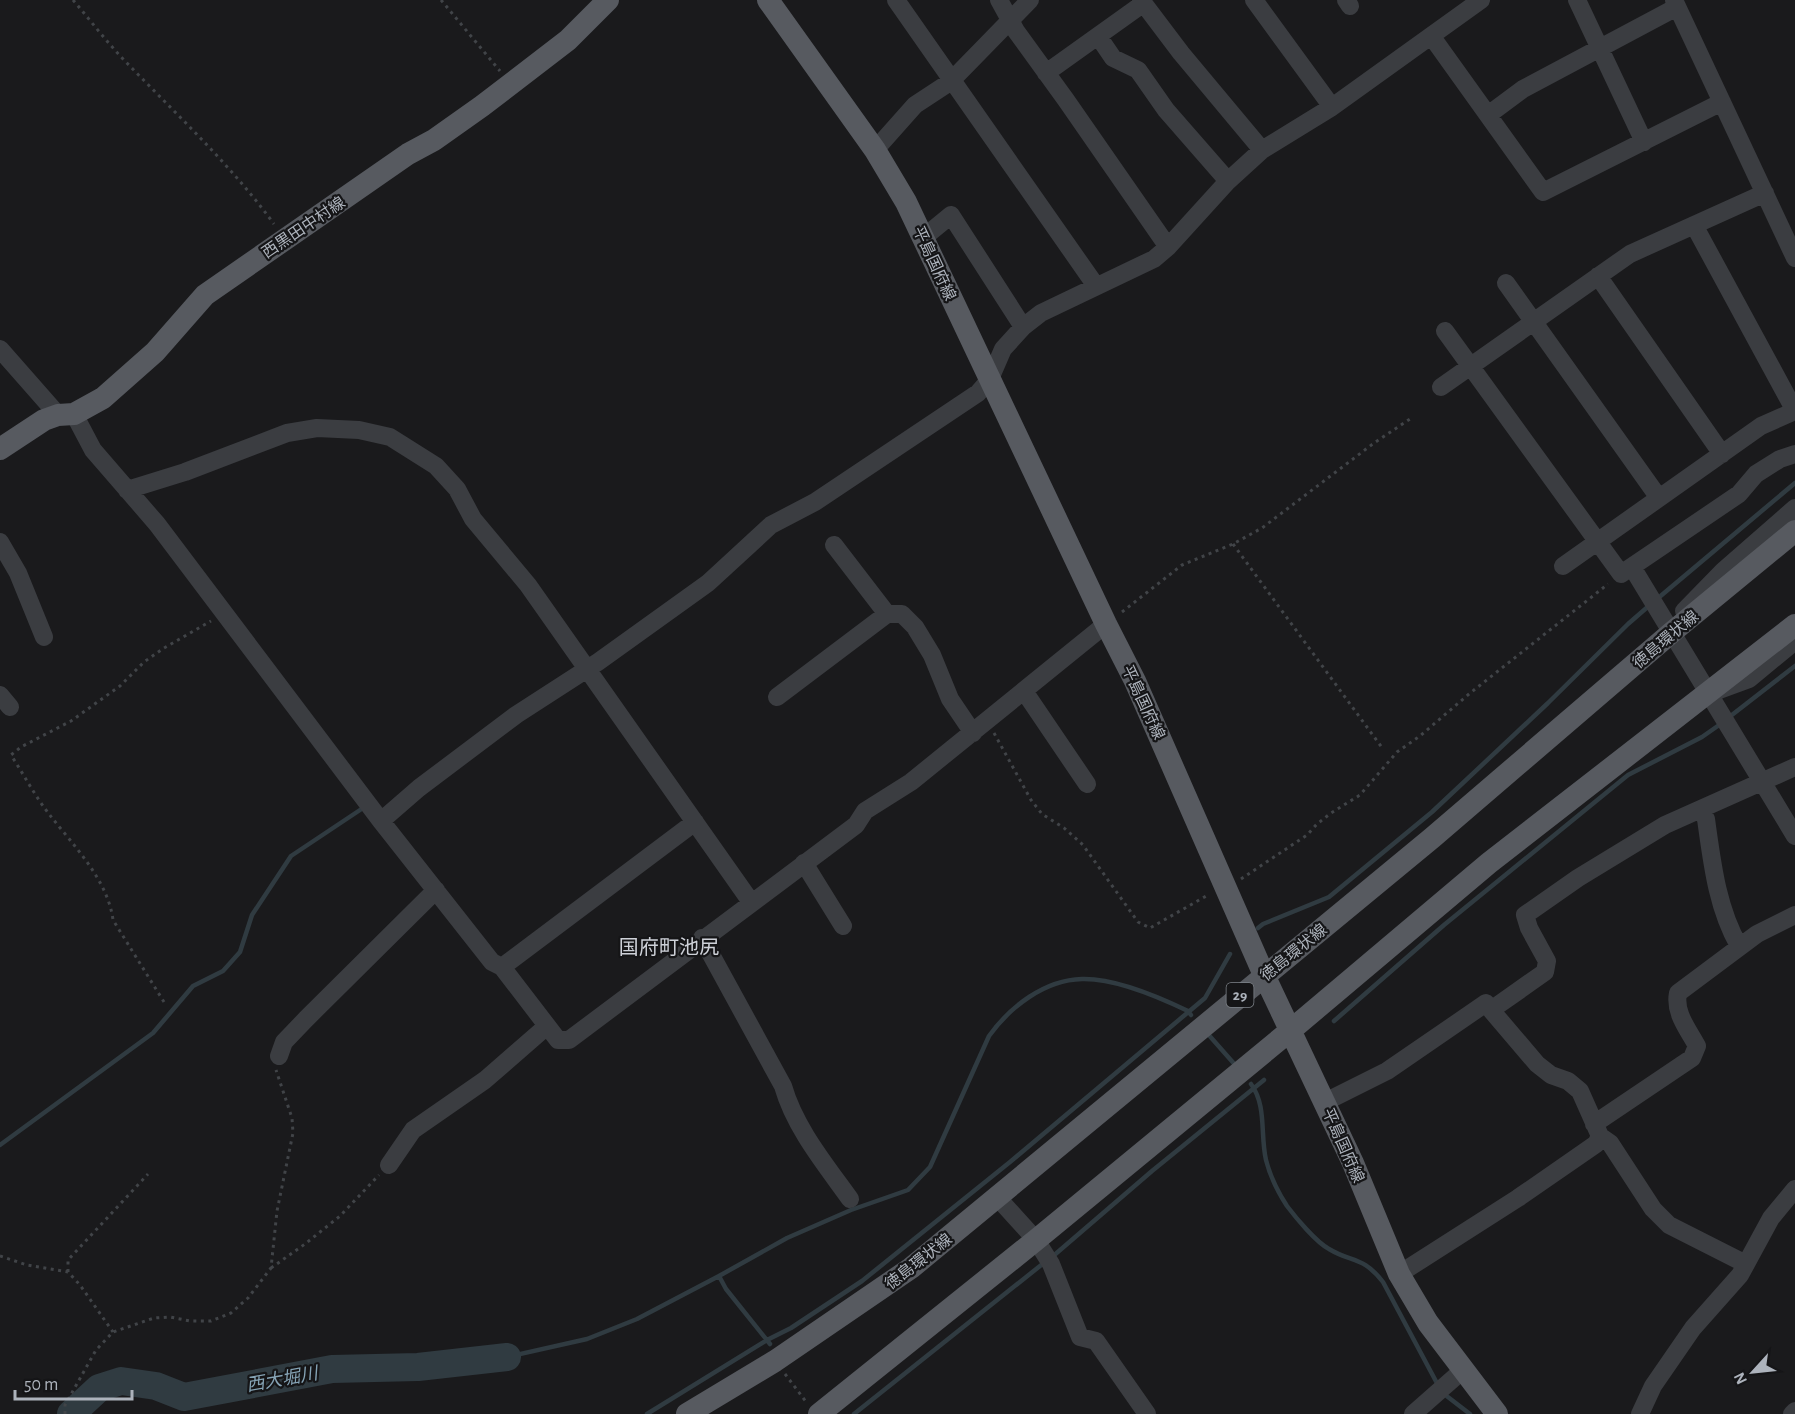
<svg xmlns="http://www.w3.org/2000/svg" width="1795" height="1414" viewBox="0 0 1795 1414" font-family="'Alegreya Sans','Noto Sans JP',sans-serif">
<rect width="100%" height="100%" fill="#1a1a1c"/>
<g fill="none" stroke-linecap="round" stroke-linejoin="round">
<path stroke="#303b41" stroke-width="4.5" d="M 1657,599 L 1795,483
M 1728,718 L 1795,666
M 1258,928 L 1263,924 L 1329,897 L 1432,812 L 1548,703 L 1628,624 L 1651,604
M 1334,1021 L 1444,925 L 1628,775 L 1702,737 L 1722,723
M 1207,1033 L 1237,1067
M 1251,1084 C 1267,1106 1260,1134 1266,1160 C 1270,1176 1278,1192 1287,1206 C 1296,1218 1316,1242 1329,1249 C 1352,1263 1363,1256 1383,1282 L 1439,1387
M 0,1145 L 153,1033 L 193,986 L 223,971 L 240,952 L 252,915 L 291,856 L 363,808
M 1052,1257 L 1152,1171 L 1264,1080
M 719,1276 L 787,1238 L 851,1210 L 908,1190 L 930,1167 L 989,1036 C 1010,1007 1044,980 1082,979 C 1115,978 1159,997 1188,1011 L 1191,1015
M 507,1357 L 587,1339 L 637,1319 L 719,1276 L 726,1289 L 770,1344
M 1444,1394 L 1470,1414
M 647,1414 L 767,1340 L 791,1328 L 862,1281 L 1010,1162 L 1205,998 L 1230,954
M 854,1414 L 1045,1262"/>
<path stroke="#303b41" stroke-width="28" d="M 71,1414 L 99,1388 L 121,1381 L 156,1386 L 184,1397 L 332,1369 L 418,1367 L 507,1357"/>
<path stroke="#414448" stroke-width="3" stroke-dasharray="3 4.5" stroke-linecap="butt" d="M 73,0 C 90,20 106,41 124,60 C 176,114 230,164 274,224
M 441,0 L 500,71
M 1233,544 L 1383,749
M 1122,612 L 1182,565 L 1233,544 L 1262,528 L 1374,443 L 1413,417
M 994,733 L 1031,800 L 1042,814 L 1064,828 L 1083,845 L 1138,922 L 1150,928 L 1208,895
M 1241,879 L 1307,835 L 1317,824 L 1331,813 L 1360,795 L 1397,752 L 1420,736 L 1469,694 L 1608,584
M 164,1002 L 113,920 C 108,880 73,845 49,814 C 35,796 24,775 11,755 L 21,747 L 71,721 L 120,686 L 144,662 L 164,648 L 211,621
M 0,1256 L 27,1265 L 68,1272 L 80,1285 L 113,1332
M 271,1268 L 305,1244 L 340,1216 L 379,1175
M 68,1272 L 68,1260 L 148,1174
M 785,1374 L 807,1403
M 65,1414 L 65,1405 L 96,1350 L 113,1332 L 154,1318 L 170,1317 L 190,1321 L 211,1321 L 231,1313 L 248,1298 L 271,1268 L 277,1211 L 293,1133 L 292,1118 L 276,1070"/>
<path stroke="#3b3d41" stroke-width="18" d="M 896,0 L 1096,286
M 999,0 L 1016,31 L 1066,100 L 1168,247
M 1141,0 L 1181,53 L 1262,150
M 1254,0 L 1332,107
M 1346,0 L 1350,6
M 1577,0 L 1644,142
M 1674,0 L 1795,258
M 1098,36 L 1113,58 L 1138,70 L 1166,110 L 1228,181
M 1432,37 L 1543,192 L 1722,102
M 1046,73 L 1144,3
M 1488,115 L 1523,89 L 1677,7
M 875,150 L 915,105 L 950,82 L 1030,0
M 1694,225 L 1795,411
M 923,238 L 951,215 L 1023,327
M 1598,276 L 1722,454
M 1506,283 L 1659,498
M 1445,331 L 1621,574 L 1739,494 L 1756,474 L 1780,459 L 1795,454
M 0,349 L 58,415
M 1441,387 L 1630,254 L 1765,193
M 74,414 L 93,450 L 157,524 L 381,821 L 492,962 L 502,967 L 558,1040 L 569,1040 L 856,825 L 865,811 L 911,782 L 1106,624
M 127,490 L 185,472 L 287,433 L 317,428 L 359,430 L 390,437 L 436,466 L 457,489 L 473,519 L 528,585 L 751,902
M 0,542 L 18,573 L 44,637
M 834,545 L 887,614
M 1563,566 L 1761,426 L 1795,411
M 1632,567 L 1795,836
M 1684,611 L 1723,571 L 1795,508
M 1719,690 L 1749,679 L 1795,641
M 1024,691 L 1087,784
M 0,695 L 10,707
M 777,697 L 887,614 L 902,614 L 915,627 L 932,655 L 950,699 L 973,733
M 1701,810 L 1706,819 C 1712,862 1717,908 1739,946
M 381,821 L 419,788 L 516,715 L 598,662 L 708,583 L 771,525 L 815,502 L 978,393 L 990,379 L 1003,349 L 1023,327 L 1041,313 L 1154,259 L 1168,247 L 1228,181 L 1262,150 L 1332,107 L 1481,0
M 804,863 L 843,926
M 702,938 L 783,1086 C 795,1128 825,1164 850,1199
M 502,967 L 695,822
M 279,1056 L 284,1042 L 306,1019 L 436,890
M 1325,1102 L 1387,1071 L 1486,1003 L 1491,1010
M 1594,1124 L 1692,1058 L 1697,1046 C 1688,1029 1674,1013 1678,993 L 1757,934 L 1795,915
M 1600,1136 L 1610,1143 L 1653,1209 L 1669,1225 L 1746,1264
M 389,1165 L 413,1130 L 485,1080 L 547,1026
M 997,1197 L 1036,1240 L 1051,1264 L 1080,1337 L 1096,1341 L 1147,1414
M 1399,1274 L 1518,1198 L 1596,1144 L 1600,1136 L 1580,1091 L 1568,1081 L 1551,1075 L 1537,1064 L 1491,1010 L 1545,972 L 1547,961 L 1529,928 L 1525,915 L 1578,878 L 1665,825 L 1795,767
M 1413,1414 L 1463,1370
M 1640,1414 L 1653,1386 L 1693,1328 L 1740,1275 L 1771,1218 L 1795,1189
M 1792,1414 L 1795,1411"/>
<path stroke="#575a60" stroke-width="22" d="M 768,0 L 875,150 L 906,202 L 1106,624 L 1135,681 L 1264,975 L 1353,1163 L 1399,1274 L 1428,1323 L 1497,1414
M 0,449 L 44,420 L 58,415 L 74,414 L 103,398 L 155,352 L 205,295 L 408,154 L 434,140 L 482,106 L 568,40 L 608,0
M 687,1414 L 775,1361 L 911,1268 L 1432,838 L 1671,633 L 1795,531
M 819,1414 L 1036,1240 L 1291,1030 L 1489,863 L 1795,625"/>
</g>
<g text-anchor="middle" stroke-width="4.5" stroke-linejoin="round" paint-order="stroke">
<rect fill="#151517" stroke="#7f848a" stroke-width="1.5" x="1226.5" y="983" width="27" height="24" rx="4.5"/>
<g font-size="15" font-weight="bold" fill="#adb3bc">
<text x="1240" y="1000">29</text>
</g>
<g font-size="16" fill="#adb3bc" stroke="#151517">
<text transform="translate(303 227) rotate(-34)" y="6">西黒田中村線</text>
<text transform="translate(935 263) rotate(65)" y="6">平島国府線</text>
<text transform="translate(1665 639) rotate(-40)" y="6">徳島環状線</text>
<text transform="translate(1144 702) rotate(65)" y="6">平島国府線</text>
<text transform="translate(1293 952) rotate(-39)" y="6">徳島環状線</text>
<text transform="translate(1344 1145) rotate(66)" y="6">平島国府線</text>
<text transform="translate(918 1261) rotate(-38)" y="6">徳島環状線</text>
</g>
<g font-size="18" font-style="italic" fill="#85a3b5" stroke="#151517">
<text transform="translate(282 1379) rotate(-10)" y="6">西大堀川</text>
</g>
<g font-size="20" fill="#ced1d8" stroke="#151517">
<text x="669" y="954">国府町池尻</text>
</g>
</g>
<g transform="translate(1753 1372) rotate(243)" stroke="#151517" stroke-width="4.5" paint-order="stroke">
<path d="M0-4.5L10 22L0 15L-10 22Z" fill="#adb3bc"/>
<text y="-9" font-size="16" font-weight="bold" text-anchor="middle" fill="#adb3bc">N</text>
</g>
<path d="M15 1390v9h117v-9" fill="none" stroke="#adb3bc" stroke-width="3"/>
<text x="24" y="1390" font-size="18" fill="#adb3bc" stroke="#151517" stroke-width="4.5" paint-order="stroke">50 m</text>
</svg>
